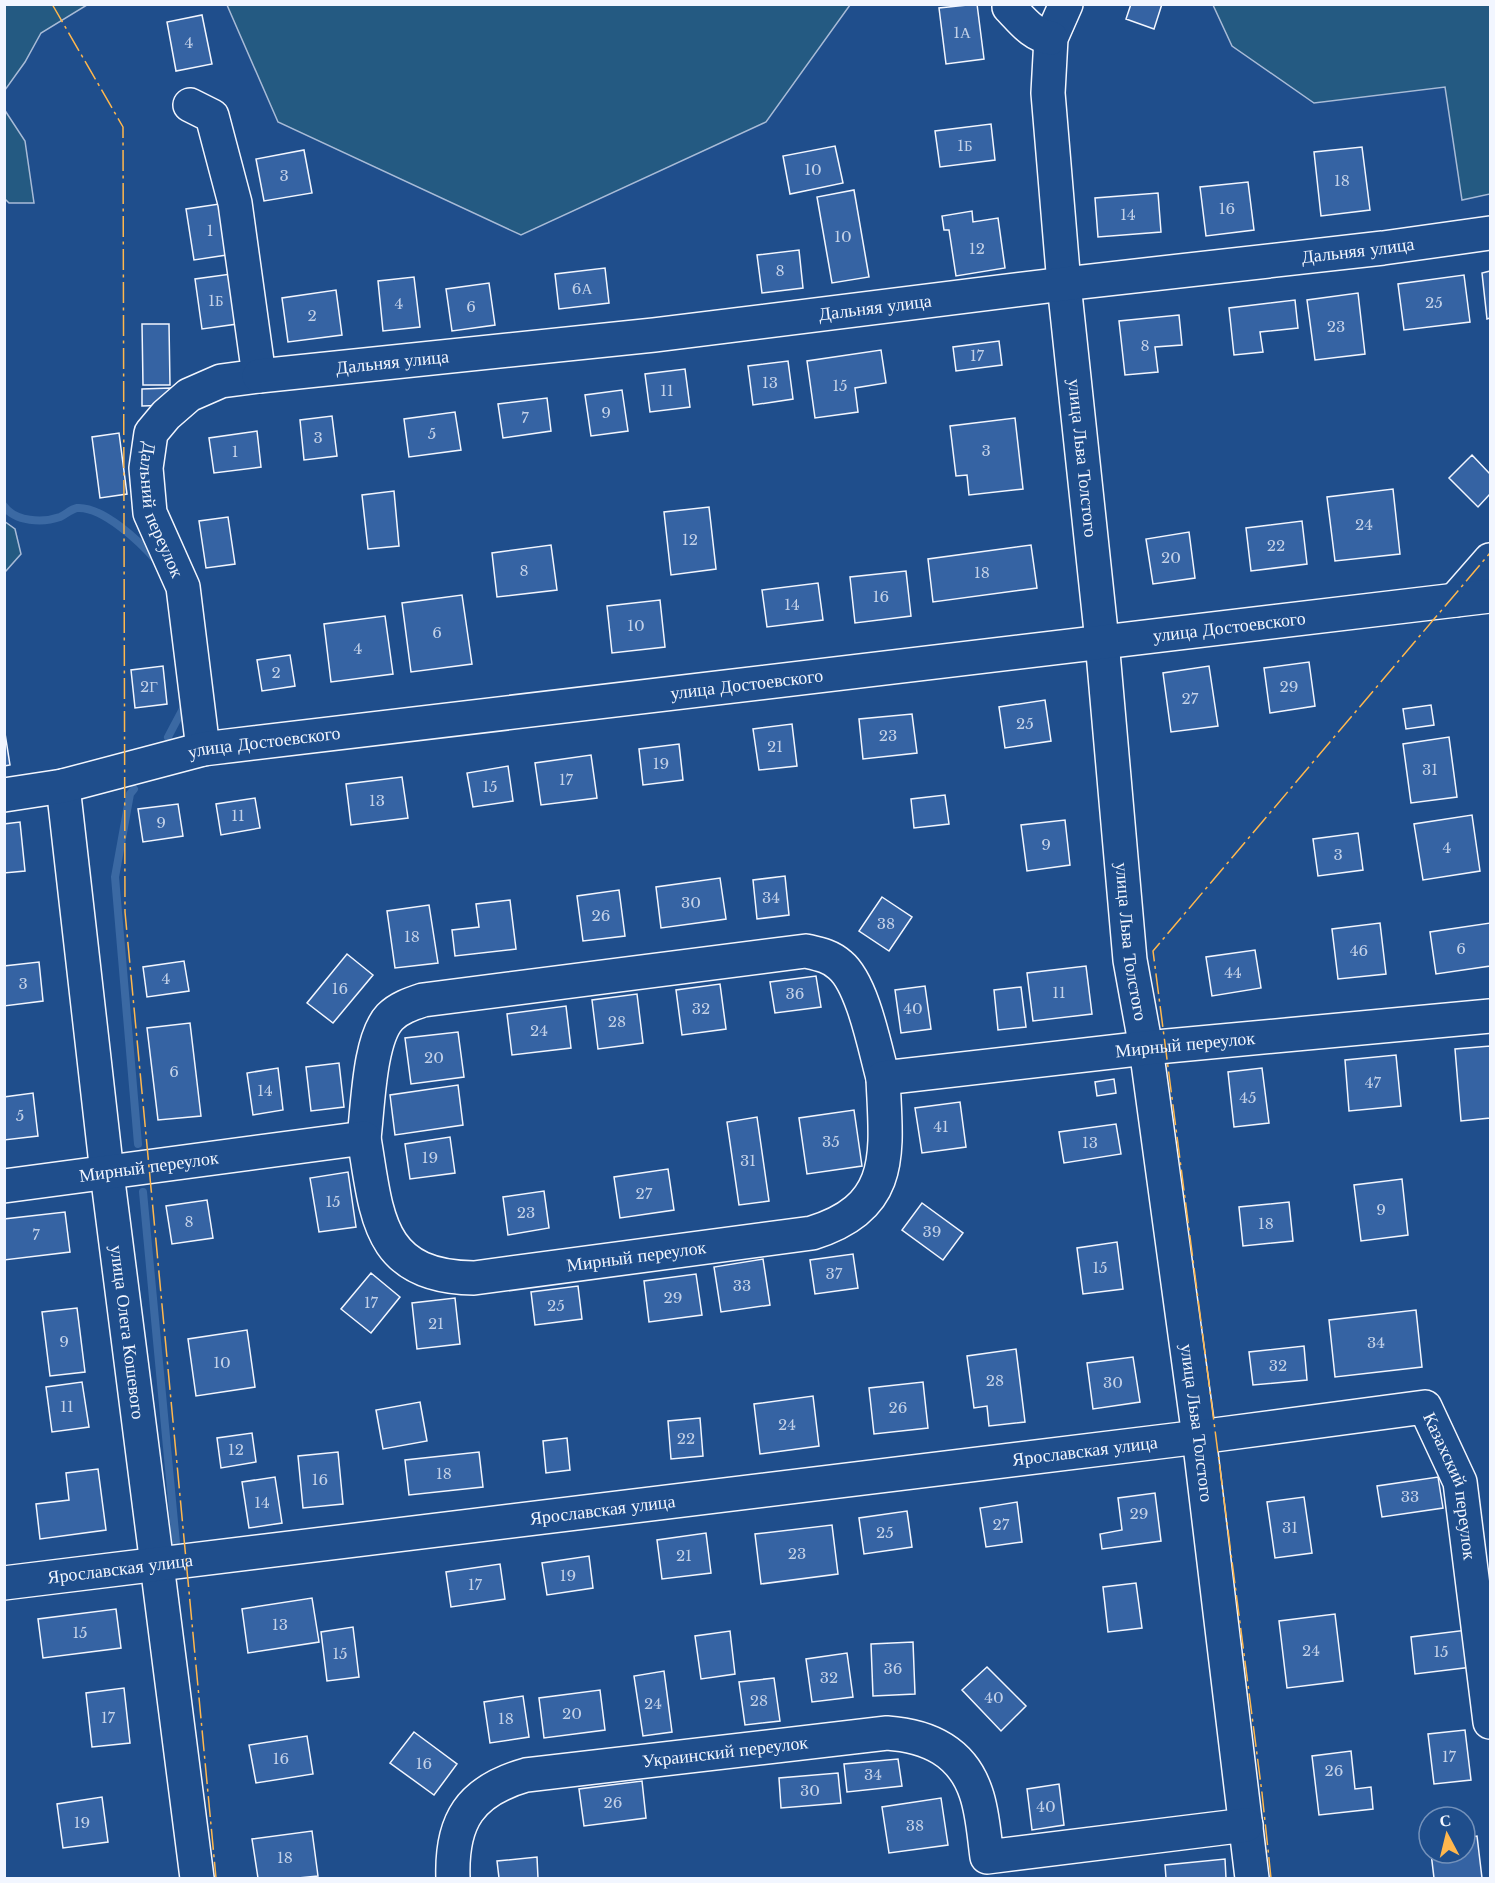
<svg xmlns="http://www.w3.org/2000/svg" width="1495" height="1883" viewBox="0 0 1495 1883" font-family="'Libre Baskerville',serif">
<rect width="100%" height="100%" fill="#1f4e8c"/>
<path fill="#245a82" stroke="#a8bbd7" stroke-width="1.5" d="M 5,4 L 87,5 L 41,33 L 25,62 L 5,90 Z
M 227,5 L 850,5 L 766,122 L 521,235 L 278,122 Z
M 1213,5 L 1490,5 L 1490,194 L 1462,200 L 1445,87 L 1314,103 L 1232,46 Z
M 4,109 L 25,141 L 34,203 L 9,203 L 5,199 Z
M 4,521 L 15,529 L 21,554 L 5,572 Z"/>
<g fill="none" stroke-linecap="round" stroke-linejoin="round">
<path stroke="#3b69a3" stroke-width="8" d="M 4,506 C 15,522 43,523 60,517 C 65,515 71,509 77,508 C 103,506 141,543 157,561
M 168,737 L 186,703
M 134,789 L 130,794 L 115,877 L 138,1144
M 143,1192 L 176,1543"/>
</g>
<path fill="#3563a3" stroke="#f2f6ff" stroke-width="1.5" d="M 977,4 L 984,59 L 946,64 L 939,8 Z
M 1131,4 L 1162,4 L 1154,29 L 1126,19 Z
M 202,15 L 212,64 L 176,71 L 167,22 Z
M 991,124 L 995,160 L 940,167 L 935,131 Z
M 835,146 L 843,183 L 790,194 L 783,156 Z
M 1362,147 L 1370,210 L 1321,216 L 1314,152 Z
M 304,150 L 312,193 L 264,201 L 256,159 Z
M 1248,182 L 1254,230 L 1206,236 L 1200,187 Z
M 854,190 L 869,277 L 832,283 L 817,197 Z
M 1158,193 L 1161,232 L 1098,237 L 1095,198 Z
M 226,203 L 233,254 L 194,260 L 186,209 Z
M 972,211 L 973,222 L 998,218 L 1005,268 L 956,276 L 949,230 L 944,230 L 942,216 Z
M 799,250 L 803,288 L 762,293 L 757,255 Z
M 605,268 L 609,303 L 559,309 L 555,274 Z
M 1490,271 L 1490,318 L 1487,319 L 1482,273 Z
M 231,274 L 237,324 L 202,329 L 195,279 Z
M 1464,275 L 1470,322 L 1404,330 L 1398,284 Z
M 414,277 L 420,327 L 383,331 L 378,281 Z
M 489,283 L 495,325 L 452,331 L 446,289 Z
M 336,290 L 342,335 L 288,342 L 282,298 Z
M 1358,293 L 1365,354 L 1315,360 L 1307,300 Z
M 1295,300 L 1298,328 L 1260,332 L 1263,352 L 1234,355 L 1229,308 Z
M 1179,315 L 1182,345 L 1155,347 L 1158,372 L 1125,375 L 1119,321 Z
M 142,324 L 169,324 L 170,385 L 143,385 Z
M 999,341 L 1002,365 L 956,371 L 953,347 Z
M 881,350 L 886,383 L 855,388 L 858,412 L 815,418 L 807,361 Z
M 788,361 L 793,399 L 753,405 L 748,366 Z
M 685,369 L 690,407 L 650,412 L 645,374 Z
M 171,388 L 171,405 L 142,406 L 142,389 Z
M 622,390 L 628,431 L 591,436 L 585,395 Z
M 547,398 L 551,431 L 503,438 L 498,404 Z
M 455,412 L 461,450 L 409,457 L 404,419 Z
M 332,416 L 337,456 L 304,460 L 300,420 Z
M 1015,418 L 1023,489 L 969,495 L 967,475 L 956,476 L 950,426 Z
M 257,431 L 261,467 L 214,473 L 209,438 Z
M 119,433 L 127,494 L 100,498 L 92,437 Z
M 1472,455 L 1490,474 L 1490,494 L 1478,507 L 1449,478 Z
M 1393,489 L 1400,554 L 1335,561 L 1327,497 Z
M 394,491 L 399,546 L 368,549 L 362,495 Z
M 709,507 L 716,569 L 671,575 L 664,512 Z
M 228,517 L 235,564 L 206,568 L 199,521 Z
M 1302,521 L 1307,564 L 1251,571 L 1246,528 Z
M 1189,532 L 1195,578 L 1153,584 L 1146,539 Z
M 551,545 L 557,590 L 497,597 L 492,553 Z
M 1031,545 L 1037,588 L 933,602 L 928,559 Z
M 906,571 L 911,616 L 855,623 L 850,577 Z
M 818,583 L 823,620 L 767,627 L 762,590 Z
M 462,595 L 472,664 L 411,672 L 402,603 Z
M 660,600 L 665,647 L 612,653 L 607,606 Z
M 385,616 L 393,674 L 331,682 L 324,624 Z
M 290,655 L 295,686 L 262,691 L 257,660 Z
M 1309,662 L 1315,706 L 1270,713 L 1264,668 Z
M 163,666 L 167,704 L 135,708 L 131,670 Z
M 1209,666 L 1218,726 L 1171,732 L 1163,673 Z
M 1045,700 L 1051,741 L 1005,748 L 999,707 Z
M 1431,705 L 1434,725 L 1406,729 L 1403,709 Z
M 912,714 L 917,753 L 863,759 L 859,719 Z
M 792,724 L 797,766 L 759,770 L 753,729 Z
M 4,727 L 10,765 L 4,766 Z
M 1449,737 L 1457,797 L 1411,803 L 1403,744 Z
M 679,744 L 683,780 L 643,785 L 639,749 Z
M 591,755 L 597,798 L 541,805 L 535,763 Z
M 508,766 L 513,801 L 473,807 L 467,773 Z
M 402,777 L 408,818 L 351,825 L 346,784 Z
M 945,795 L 949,824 L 914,828 L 911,799 Z
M 255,798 L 260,828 L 221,835 L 216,804 Z
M 178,804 L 183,836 L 143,842 L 138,809 Z
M 1472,815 L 1480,871 L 1423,880 L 1414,824 Z
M 1065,820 L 1070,865 L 1027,871 L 1021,825 Z
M 20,822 L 25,871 L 4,873 L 4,824 Z
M 1358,833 L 1363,870 L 1318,876 L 1313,839 Z
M 785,876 L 789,915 L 757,919 L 753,880 Z
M 720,878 L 726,919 L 661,928 L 656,887 Z
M 619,890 L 625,936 L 583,941 L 577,896 Z
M 882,897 L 912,917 L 889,951 L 859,931 Z
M 510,900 L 516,949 L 455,956 L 452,930 L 479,927 L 476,904 Z
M 429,905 L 438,963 L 395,968 L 387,911 Z
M 1380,923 L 1386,974 L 1338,979 L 1332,929 Z
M 1490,923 L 1490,966 L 1436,974 L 1430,932 Z
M 1255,950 L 1261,988 L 1212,996 L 1206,957 Z
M 347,954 L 373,975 L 333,1023 L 307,1003 Z
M 184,961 L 189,991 L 147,997 L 143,967 Z
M 39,962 L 43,1001 L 4,1006 L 4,966 Z
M 1086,966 L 1092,1014 L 1033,1021 L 1027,973 Z
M 816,976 L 821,1007 L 775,1013 L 770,982 Z
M 720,984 L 726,1029 L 682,1035 L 676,990 Z
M 925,986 L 931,1029 L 901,1033 L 895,990 Z
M 1021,987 L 1026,1027 L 998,1030 L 994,990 Z
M 637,994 L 643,1043 L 598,1049 L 592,1000 Z
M 566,1006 L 571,1048 L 512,1055 L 507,1014 Z
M 190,1023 L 201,1116 L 158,1120 L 147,1028 Z
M 458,1032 L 464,1077 L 411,1084 L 405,1038 Z
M 1490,1046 L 1490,1118 L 1461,1121 L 1455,1049 Z
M 1396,1055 L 1401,1106 L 1349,1111 L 1345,1060 Z
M 339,1063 L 344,1107 L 311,1111 L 306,1067 Z
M 278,1068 L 283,1110 L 253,1115 L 247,1073 Z
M 1262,1068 L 1269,1123 L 1234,1127 L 1228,1072 Z
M 1114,1079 L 1116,1093 L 1097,1096 L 1095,1082 Z
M 458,1085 L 463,1125 L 395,1135 L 390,1095 Z
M 33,1093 L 38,1136 L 4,1140 L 4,1097 Z
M 960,1102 L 966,1147 L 922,1153 L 915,1108 Z
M 854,1110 L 862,1166 L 807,1174 L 799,1118 Z
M 757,1117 L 769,1201 L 739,1205 L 727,1122 Z
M 1116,1124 L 1121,1154 L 1064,1163 L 1059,1132 Z
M 450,1137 L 455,1173 L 410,1179 L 405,1144 Z
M 668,1169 L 674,1210 L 620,1218 L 614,1177 Z
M 348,1172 L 356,1227 L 319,1232 L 310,1178 Z
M 1402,1179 L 1408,1235 L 1361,1241 L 1354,1185 Z
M 544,1191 L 549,1228 L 508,1235 L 503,1197 Z
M 207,1200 L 213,1238 L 172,1244 L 166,1206 Z
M 1289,1202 L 1293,1241 L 1243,1246 L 1239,1207 Z
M 922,1203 L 963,1233 L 943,1260 L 902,1230 Z
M 65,1212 L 70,1252 L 4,1260 L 4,1219 Z
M 1117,1242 L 1123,1289 L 1083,1294 L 1077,1248 Z
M 853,1254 L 858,1288 L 815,1294 L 810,1260 Z
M 763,1259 L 770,1305 L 721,1312 L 714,1267 Z
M 371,1273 L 400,1297 L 371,1333 L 341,1309 Z
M 696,1274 L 702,1315 L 649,1322 L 644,1281 Z
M 578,1286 L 582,1319 L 535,1325 L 531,1292 Z
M 455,1298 L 460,1344 L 417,1349 L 412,1303 Z
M 77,1308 L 85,1372 L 50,1376 L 42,1312 Z
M 1416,1310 L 1422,1367 L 1335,1377 L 1329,1320 Z
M 247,1330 L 255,1387 L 196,1396 L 188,1339 Z
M 1304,1346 L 1307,1380 L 1253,1385 L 1249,1352 Z
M 1016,1349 L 1025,1422 L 989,1426 L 987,1406 L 974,1408 L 967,1356 Z
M 1133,1357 L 1140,1402 L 1093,1409 L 1087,1363 Z
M 82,1382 L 89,1427 L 52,1432 L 46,1387 Z
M 923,1382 L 928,1428 L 874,1434 L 869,1388 Z
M 813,1396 L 819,1446 L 760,1454 L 754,1404 Z
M 420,1402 L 427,1441 L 383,1449 L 376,1410 Z
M 700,1418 L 703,1456 L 671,1459 L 668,1421 Z
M 252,1433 L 256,1462 L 221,1468 L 217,1438 Z
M 567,1438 L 570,1470 L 546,1473 L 543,1441 Z
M 338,1452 L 343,1504 L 303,1508 L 298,1456 Z
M 479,1452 L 483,1487 L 409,1495 L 405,1460 Z
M 98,1469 L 106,1530 L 40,1539 L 36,1504 L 69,1500 L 66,1473 Z
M 275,1477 L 282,1523 L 249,1528 L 242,1482 Z
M 1438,1477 L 1443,1508 L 1382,1517 L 1377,1486 Z
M 1155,1493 L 1161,1541 L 1102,1549 L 1100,1534 L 1122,1530 L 1118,1498 Z
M 1304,1497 L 1312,1553 L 1275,1558 L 1267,1502 Z
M 1017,1502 L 1022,1542 L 986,1547 L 980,1508 Z
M 907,1511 L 912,1547 L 864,1554 L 859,1518 Z
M 832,1525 L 838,1574 L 761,1584 L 755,1534 Z
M 706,1533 L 711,1573 L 662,1579 L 657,1540 Z
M 589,1556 L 593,1588 L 547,1595 L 542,1563 Z
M 500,1564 L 505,1599 L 451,1607 L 446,1572 Z
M 1136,1583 L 1142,1628 L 1108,1632 L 1103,1587 Z
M 312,1598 L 319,1642 L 248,1653 L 242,1609 Z
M 116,1609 L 121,1648 L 43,1658 L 38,1619 Z
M 1335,1614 L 1343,1681 L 1287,1688 L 1279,1621 Z
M 353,1627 L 359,1677 L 327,1681 L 321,1632 Z
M 1467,1630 L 1472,1667 L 1415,1674 L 1411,1637 Z
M 730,1631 L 735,1674 L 701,1679 L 695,1636 Z
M 913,1642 L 915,1694 L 873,1696 L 871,1644 Z
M 847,1653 L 853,1697 L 812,1702 L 806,1659 Z
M 987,1667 L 1026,1706 L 1001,1731 L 962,1690 Z
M 664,1671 L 672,1732 L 643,1736 L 634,1676 Z
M 774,1678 L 780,1721 L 745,1725 L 739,1682 Z
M 124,1688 L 130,1743 L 92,1747 L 86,1693 Z
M 600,1690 L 605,1730 L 544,1738 L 539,1698 Z
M 523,1696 L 529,1737 L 490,1743 L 484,1702 Z
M 1465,1730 L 1471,1780 L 1434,1784 L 1428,1734 Z
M 414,1732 L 457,1764 L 434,1795 L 390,1763 Z
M 307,1736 L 313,1774 L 256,1783 L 249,1745 Z
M 1351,1751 L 1355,1789 L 1371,1787 L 1373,1809 L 1319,1815 L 1312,1756 Z
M 898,1759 L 902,1786 L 847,1792 L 844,1764 Z
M 838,1773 L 841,1803 L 781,1808 L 779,1778 Z
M 642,1781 L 646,1818 L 584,1826 L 579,1789 Z
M 1059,1784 L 1064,1825 L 1032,1830 L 1027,1789 Z
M 102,1797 L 108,1842 L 63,1848 L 57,1804 Z
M 941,1798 L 948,1845 L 889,1853 L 882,1807 Z
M 312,1831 L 318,1876 L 298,1878 L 258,1878 L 252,1839 Z
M 1477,1836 L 1482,1878 L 1434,1878 L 1431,1853 L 1465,1853 L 1465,1838 Z
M 537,1857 L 538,1878 L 499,1878 L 497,1861 Z
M 1225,1859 L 1226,1878 L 1166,1878 L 1165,1865 Z"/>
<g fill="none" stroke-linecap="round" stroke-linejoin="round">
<defs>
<g id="minor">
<path id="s1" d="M 1066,4 L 1051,38 L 1048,93 L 1064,284 L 1102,641 L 1130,960 L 1146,1048 L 1199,1437 L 1252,1878"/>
<path d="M 1009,7 C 1022,20 1032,35 1051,38"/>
<path id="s2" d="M 190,105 L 212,116 L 235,203 L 259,376 L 221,381 L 189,395 L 166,415 L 151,433 L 146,468 L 150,513 L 183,587 L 203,749"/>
<path id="s3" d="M 259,376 L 654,335 L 1064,284 L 1383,248 L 1490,233"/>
<path d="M 1455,600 L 1490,560"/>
<path id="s4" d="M 63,786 L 107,1173 L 197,1878"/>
<path id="s5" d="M 4,795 L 63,786 L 203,749 L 1490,596"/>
<path d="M 364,1138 C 368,1106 369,1039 390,1017 C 399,1008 411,1004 423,1000 L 806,951 C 819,954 830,956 840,965 C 863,984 875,1049 883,1078"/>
<path id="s6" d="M 4,1186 L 364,1138 C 377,1214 376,1277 474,1278 L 812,1233 C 897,1207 886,1151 883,1078 L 1146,1048 L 1490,1016"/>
<path id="s7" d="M 4,1583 L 1199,1437 L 1425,1407 L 1460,1482 L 1490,1722"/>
<path id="s8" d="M 453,1878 C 451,1821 470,1791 526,1775 L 887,1733 C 928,1736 962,1751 976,1793 C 983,1813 984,1836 987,1857 L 1246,1825"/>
</g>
</defs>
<use href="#minor" stroke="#f2f6ff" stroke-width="36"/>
<use href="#minor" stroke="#1f4e8c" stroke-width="33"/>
<path stroke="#ffb74d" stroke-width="1.5" stroke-dasharray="21 4.5 3 4.5" stroke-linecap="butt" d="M 52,4 L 123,127 L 125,912 L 216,1878
M 1271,1878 L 1262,1793 L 1153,951 L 1490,553"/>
</g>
<g text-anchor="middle" stroke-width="4.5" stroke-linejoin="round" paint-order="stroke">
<g font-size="15" fill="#c3d1e8">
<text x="962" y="38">1А</text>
<text x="189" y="48">4</text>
<text x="965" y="151">1Б</text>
<text x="813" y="175">10</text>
<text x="284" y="181">3</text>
<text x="1342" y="186">18</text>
<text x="1227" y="214">16</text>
<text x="1128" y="220">14</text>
<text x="210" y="236">1</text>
<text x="843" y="242">10</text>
<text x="977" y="254">12</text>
<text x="780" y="276">8</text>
<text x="582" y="294">6А</text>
<text x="216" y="306">1Б</text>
<text x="1434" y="308">25</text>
<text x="399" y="309">4</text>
<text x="471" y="312">6</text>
<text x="312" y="321">2</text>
<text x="1336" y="332">23</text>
<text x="1145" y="351">8</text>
<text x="977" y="361">17</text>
<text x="770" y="388">13</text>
<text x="840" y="391">15</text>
<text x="667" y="396">11</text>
<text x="606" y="418">9</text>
<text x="525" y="423">7</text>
<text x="432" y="439">5</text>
<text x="318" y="443">3</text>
<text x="986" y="456">3</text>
<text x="235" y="457">1</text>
<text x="1364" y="530">24</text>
<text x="690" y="545">12</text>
<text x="1276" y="551">22</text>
<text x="1171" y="563">20</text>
<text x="524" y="576">8</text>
<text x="982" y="578">18</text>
<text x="881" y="602">16</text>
<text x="792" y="610">14</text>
<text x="636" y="631">10</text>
<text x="437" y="638">6</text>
<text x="358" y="654">4</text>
<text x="276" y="678">2</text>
<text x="149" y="692">2Г</text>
<text x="1289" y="692">29</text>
<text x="1190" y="704">27</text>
<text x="1025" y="729">25</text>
<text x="888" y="741">23</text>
<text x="775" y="752">21</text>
<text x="661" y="769">19</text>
<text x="1430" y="775">31</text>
<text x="566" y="785">17</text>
<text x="490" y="792">15</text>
<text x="377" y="806">13</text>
<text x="238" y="821">11</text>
<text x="161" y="828">9</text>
<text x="1046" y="850">9</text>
<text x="1447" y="853">4</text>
<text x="1338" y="860">3</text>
<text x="771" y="903">34</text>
<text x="691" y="908">30</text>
<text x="601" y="921">26</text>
<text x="886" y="929">38</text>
<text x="412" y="942">18</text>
<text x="1461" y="954">6</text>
<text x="1359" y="956">46</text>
<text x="1233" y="978">44</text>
<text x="166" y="984">4</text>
<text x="23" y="989">3</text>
<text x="340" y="994">16</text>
<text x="1059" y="998">11</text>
<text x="795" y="999">36</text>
<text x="701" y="1014">32</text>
<text x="913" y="1014">40</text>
<text x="617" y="1027">28</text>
<text x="539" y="1036">24</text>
<text x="434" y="1063">20</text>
<text x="174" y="1077">6</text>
<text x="1373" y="1088">47</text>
<text x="265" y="1096">14</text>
<text x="1248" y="1103">45</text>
<text x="20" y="1121">5</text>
<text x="941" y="1132">41</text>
<text x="831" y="1147">35</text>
<text x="1090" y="1148">13</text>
<text x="430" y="1163">19</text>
<text x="748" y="1166">31</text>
<text x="644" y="1199">27</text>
<text x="333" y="1207">15</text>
<text x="1381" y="1215">9</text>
<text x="526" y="1218">23</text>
<text x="189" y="1227">8</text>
<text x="1266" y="1229">18</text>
<text x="932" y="1237">39</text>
<text x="36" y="1240">7</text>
<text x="1100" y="1273">15</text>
<text x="834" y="1279">37</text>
<text x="742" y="1291">33</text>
<text x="673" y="1303">29</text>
<text x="371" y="1308">17</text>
<text x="556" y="1311">25</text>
<text x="436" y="1329">21</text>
<text x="64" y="1347">9</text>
<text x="1376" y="1348">34</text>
<text x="222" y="1368">10</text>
<text x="1278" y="1371">32</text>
<text x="995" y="1386">28</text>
<text x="1113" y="1388">30</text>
<text x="67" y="1412">11</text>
<text x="898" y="1413">26</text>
<text x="787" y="1430">24</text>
<text x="686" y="1444">22</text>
<text x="236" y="1455">12</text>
<text x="444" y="1479">18</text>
<text x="320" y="1485">16</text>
<text x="1410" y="1502">33</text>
<text x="262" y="1508">14</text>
<text x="1139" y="1519">29</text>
<text x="1001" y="1530">27</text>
<text x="1290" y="1533">31</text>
<text x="885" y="1538">25</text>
<text x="797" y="1559">23</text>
<text x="684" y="1561">21</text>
<text x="568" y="1581">19</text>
<text x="475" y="1590">17</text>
<text x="280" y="1630">13</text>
<text x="80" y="1638">15</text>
<text x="1311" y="1656">24</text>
<text x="1441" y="1657">15</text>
<text x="340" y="1659">15</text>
<text x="893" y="1674">36</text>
<text x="829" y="1683">32</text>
<text x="994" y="1703">40</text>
<text x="759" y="1706">28</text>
<text x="653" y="1709">24</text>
<text x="572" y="1719">20</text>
<text x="108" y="1723">17</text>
<text x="506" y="1724">18</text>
<text x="1449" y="1762">17</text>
<text x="281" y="1764">16</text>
<text x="424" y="1769">16</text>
<text x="1334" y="1776">26</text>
<text x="873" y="1780">34</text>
<text x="810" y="1796">30</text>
<text x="613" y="1808">26</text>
<text x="1046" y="1812">40</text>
<text x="82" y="1828">19</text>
<text x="915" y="1831">38</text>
<text x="285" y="1863">18</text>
</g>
<g font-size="18" fill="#f2f6ff" stroke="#1f4e8c">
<text dy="6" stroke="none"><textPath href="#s3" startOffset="1106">Дальняя улица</textPath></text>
<text dy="6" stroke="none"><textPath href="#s3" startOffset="620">Дальняя улица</textPath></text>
<text dy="6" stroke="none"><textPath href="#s3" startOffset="134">Дальняя улица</textPath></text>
<text dy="6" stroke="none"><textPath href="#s1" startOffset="459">улица Льва Толстого</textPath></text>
<text dy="6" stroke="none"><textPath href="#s2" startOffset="496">Дальний переулок</textPath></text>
<text dy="6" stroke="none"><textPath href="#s5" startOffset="1238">улица Достоевского</textPath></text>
<text dy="6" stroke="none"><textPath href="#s5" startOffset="752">улица Достоевского</textPath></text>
<text dy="6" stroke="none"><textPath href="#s5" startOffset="266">улица Достоевского</textPath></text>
<text dy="6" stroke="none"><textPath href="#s1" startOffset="945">улица Льва Толстого</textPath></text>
<text dy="6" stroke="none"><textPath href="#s6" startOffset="1402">Мирный переулок</textPath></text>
<text dy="6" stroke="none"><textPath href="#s6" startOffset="146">Мирный переулок</textPath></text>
<text dy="6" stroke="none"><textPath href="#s6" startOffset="730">Мирный переулок</textPath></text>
<text dy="6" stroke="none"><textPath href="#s4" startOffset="550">улица Олега Кошевого</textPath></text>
<text dy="6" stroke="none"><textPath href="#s1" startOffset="1431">улица Льва Толстого</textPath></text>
<text dy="6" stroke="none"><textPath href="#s7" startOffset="1089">Ярославская улица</textPath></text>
<text dy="6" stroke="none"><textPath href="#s7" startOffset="1516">Казахский переулок</textPath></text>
<text dy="6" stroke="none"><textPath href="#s7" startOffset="603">Ярославская улица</textPath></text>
<text dy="6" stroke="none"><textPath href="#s7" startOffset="117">Ярославская улица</textPath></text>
<text dy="6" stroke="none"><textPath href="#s8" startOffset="340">Украинский переулок</textPath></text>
</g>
</g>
<rect width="1495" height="1883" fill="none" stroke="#f2f6ff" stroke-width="12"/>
<g transform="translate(1447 1835) rotate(353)"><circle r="28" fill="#1f4e8c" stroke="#7391ba" stroke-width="1.5"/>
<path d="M0-4.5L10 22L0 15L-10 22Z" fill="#ffb74d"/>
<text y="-9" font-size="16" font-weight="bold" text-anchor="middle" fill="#f2f6ff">С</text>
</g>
</svg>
